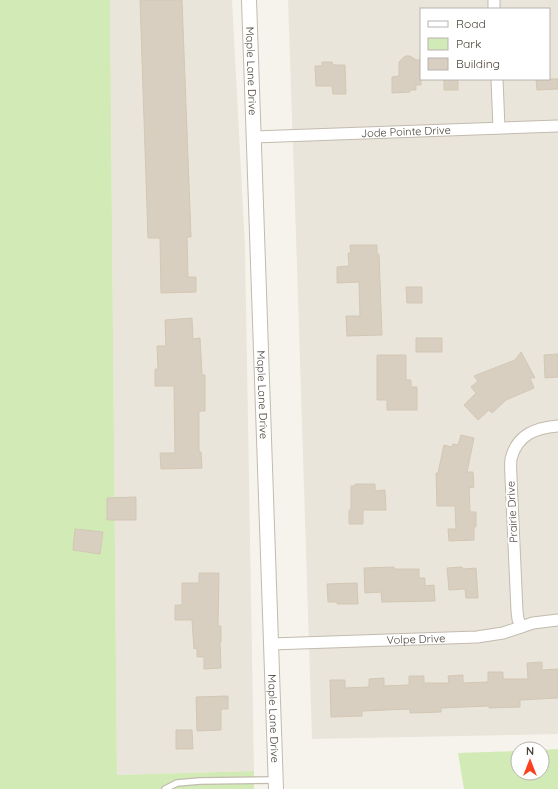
<svg xmlns="http://www.w3.org/2000/svg" width="558" height="789" viewBox="0 0 558 789" font-family="Quicksand,sans-serif">
<rect width="100%" height="100%" fill="#f6f3ec"/>
<path fill="#eae5da" fill-rule="evenodd" d="M 110,0 L 232,0 L 245,247 L 254,771 L 117,775 Z
M 288,0 L 558,0 L 558,734 L 312,739 L 296,236 ZM 421,9 L 549,9 L 549,79 L 421,79 Z"/>
<path fill="#d2eab5" d="M 0,0 L 110,0 L 117,775 L 254,771 L 254,789 L 0,789 Z
M 558,749 L 558,789 L 464,789 L 458,753 L 518,751 L 518,773 L 542,773 L 542,750 Z"/>
<path fill="#d8cfc1" stroke="#d3c7b4" d="M 140,0 L 182,0 L 191,237 L 187,237 L 188,277 L 196,277 L 196,292 L 161,293 L 160,238 L 148,238 Z
M 405,56 L 410,56 L 416,60 L 421,60 L 421,85 L 416,85 L 416,90 L 410,90 L 410,92 L 392,93 L 392,77 L 399,76 L 399,62 Z
M 322,62 L 332,62 L 333,65 L 345,65 L 346,94 L 333,94 L 332,86 L 316,86 L 315,66 L 322,66 Z
M 444,79 L 458,79 L 458,90 L 444,90 Z
M 536,79 L 558,79 L 558,89 L 537,90 Z
M 350,245 L 377,245 L 377,254 L 379,254 L 382,335 L 347,336 L 346,316 L 360,316 L 359,282 L 337,283 L 337,267 L 349,266 L 348,253 L 351,253 Z
M 406,287 L 422,287 L 422,303 L 407,303 Z
M 192,318 L 193,339 L 200,338 L 202,375 L 205,375 L 205,411 L 199,411 L 199,452 L 201,452 L 202,468 L 161,469 L 160,453 L 175,453 L 174,386 L 155,386 L 155,369 L 158,369 L 157,346 L 166,346 L 165,320 Z
M 416,338 L 442,338 L 442,352 L 416,352 Z
M 521,352 L 535,378 L 530,378 L 534,388 L 506,400 L 492,413 L 489,410 L 478,420 L 464,405 L 476,393 L 471,387 L 478,381 L 474,376 L 515,360 Z
M 558,354 L 558,377 L 545,378 L 544,355 Z
M 377,355 L 406,355 L 406,380 L 411,380 L 411,387 L 417,387 L 417,410 L 387,410 L 387,400 L 377,400 Z
M 461,435 L 474,438 L 467,472 L 473,472 L 474,487 L 469,488 L 470,512 L 476,512 L 476,527 L 474,527 L 474,540 L 449,541 L 448,529 L 456,529 L 455,506 L 437,506 L 436,473 L 438,473 L 444,445 L 452,447 L 453,444 L 458,445 Z
M 355,484 L 375,484 L 375,491 L 385,490 L 386,510 L 363,510 L 363,524 L 349,524 L 349,510 L 351,510 L 351,486 L 355,486 Z
M 136,497 L 136,520 L 107,520 L 107,498 Z
M 75,529 L 103,532 L 100,554 L 73,550 Z
M 394,567 L 394,569 L 419,569 L 419,578 L 425,578 L 425,586 L 434,585 L 435,601 L 382,602 L 381,592 L 365,593 L 364,568 Z
M 462,567 L 463,569 L 476,568 L 478,598 L 466,598 L 465,589 L 449,590 L 447,568 Z
M 199,573 L 219,573 L 218,626 L 221,626 L 221,642 L 220,642 L 221,668 L 204,669 L 204,657 L 197,657 L 197,648 L 194,649 L 192,620 L 175,620 L 175,605 L 182,605 L 182,583 L 199,583 Z
M 357,583 L 358,604 L 337,604 L 337,602 L 328,602 L 327,584 Z
M 542,662 L 542,670 L 558,669 L 558,698 L 520,700 L 520,707 L 489,708 L 489,706 L 441,708 L 441,712 L 410,713 L 410,709 L 362,711 L 362,716 L 331,717 L 330,680 L 345,680 L 345,688 L 369,687 L 369,679 L 384,678 L 384,686 L 409,685 L 409,676 L 424,676 L 424,683 L 449,683 L 448,676 L 463,675 L 463,683 L 488,682 L 488,672 L 503,672 L 503,679 L 528,679 L 527,663 Z
M 228,696 L 228,709 L 221,709 L 221,730 L 197,731 L 196,697 Z
M 176,730 L 192,730 L 193,749 L 176,749 Z"/>
<g fill="none" stroke-linecap="round" stroke-linejoin="round">
<defs>
<path id="service" d="M 165,789 L 177,783 L 200,781 L 275,780"/>
<g id="minor">
<path d="M 494,0 L 494,9"/>
<path d="M 497,79 L 499,128"/>
<path id="s1" d="M 254,137 L 558,126"/>
<path d="M 521,627 L 518,619 L 517,611 L 511,478 C 511,472 510,466 511,459 C 517,434 536,428 558,426"/>
<path id="s2" d="M 271,644 L 477,637 L 503,633 L 533,623 L 558,620"/>
</g>
<g id="tertiary">
<path id="s3" d="M 249,0 L 276,789"/>
</g>
</defs>
<use href="#service" stroke="#c2bbae" stroke-width="8"/>
<use href="#minor" stroke="#c2bbae" stroke-width="13"/>
<use href="#tertiary" stroke="#c2bbae" stroke-width="16"/>
<use href="#service" stroke="#fff" stroke-width="5.5"/>
<use href="#minor" stroke="#fff" stroke-width="11"/>
<use href="#tertiary" stroke="#fff" stroke-width="14"/>
</g>
<g text-anchor="middle" stroke-width="4" stroke-linejoin="round" paint-order="stroke">
<g font-size="11" fill="#4b4439" stroke="#fff">
<text dy="4" stroke="none"><textPath href="#s3" startOffset="71">Maple Lane Drive</textPath></text>
<text dy="4" stroke="none"><textPath href="#s1" startOffset="152">Jode Pointe Drive</textPath></text>
<text dy="4" stroke="none"><textPath href="#s3" startOffset="395">Maple Lane Drive</textPath></text>
<text transform="translate(512 512) rotate(-93)" y="4">Prairie Drive</text>
<text dy="4" stroke="none"><textPath href="#s2" startOffset="145">Volpe Drive</textPath></text>
<text dy="4" stroke="none"><textPath href="#s3" startOffset="719">Maple Lane Drive</textPath></text>
</g>
</g>
<rect x="420" y="8" width="130" height="72" fill="#ffffff" stroke="#b7b4b0"/>
<rect x="428" y="21" width="20" height="6" fill="#ffffff" stroke="#b7b4b0"/>
<text x="456" y="28" font-size="12" fill="#4b4439">Road</text>
<rect x="428" y="38" width="20" height="12" fill="#d2eab5" stroke="#b7b4b0"/>
<text x="456" y="48" font-size="12" fill="#4b4439">Park</text>
<rect x="428" y="58" width="20" height="12" fill="#d8cfc1" stroke="#b7b4b0"/>
<text x="456" y="68" font-size="12" fill="#4b4439">Building</text>
<g transform="translate(530 761)"><circle r="19" fill="#ffffff" stroke="#b7b4b0"/>
<path d="M0-3L7 15L0 10L-7 15Z" fill="#fc3f1d"/>
<text y="-6" font-size="11" font-weight="bold" text-anchor="middle" fill="#4b4439">N</text>
</g>
</svg>
